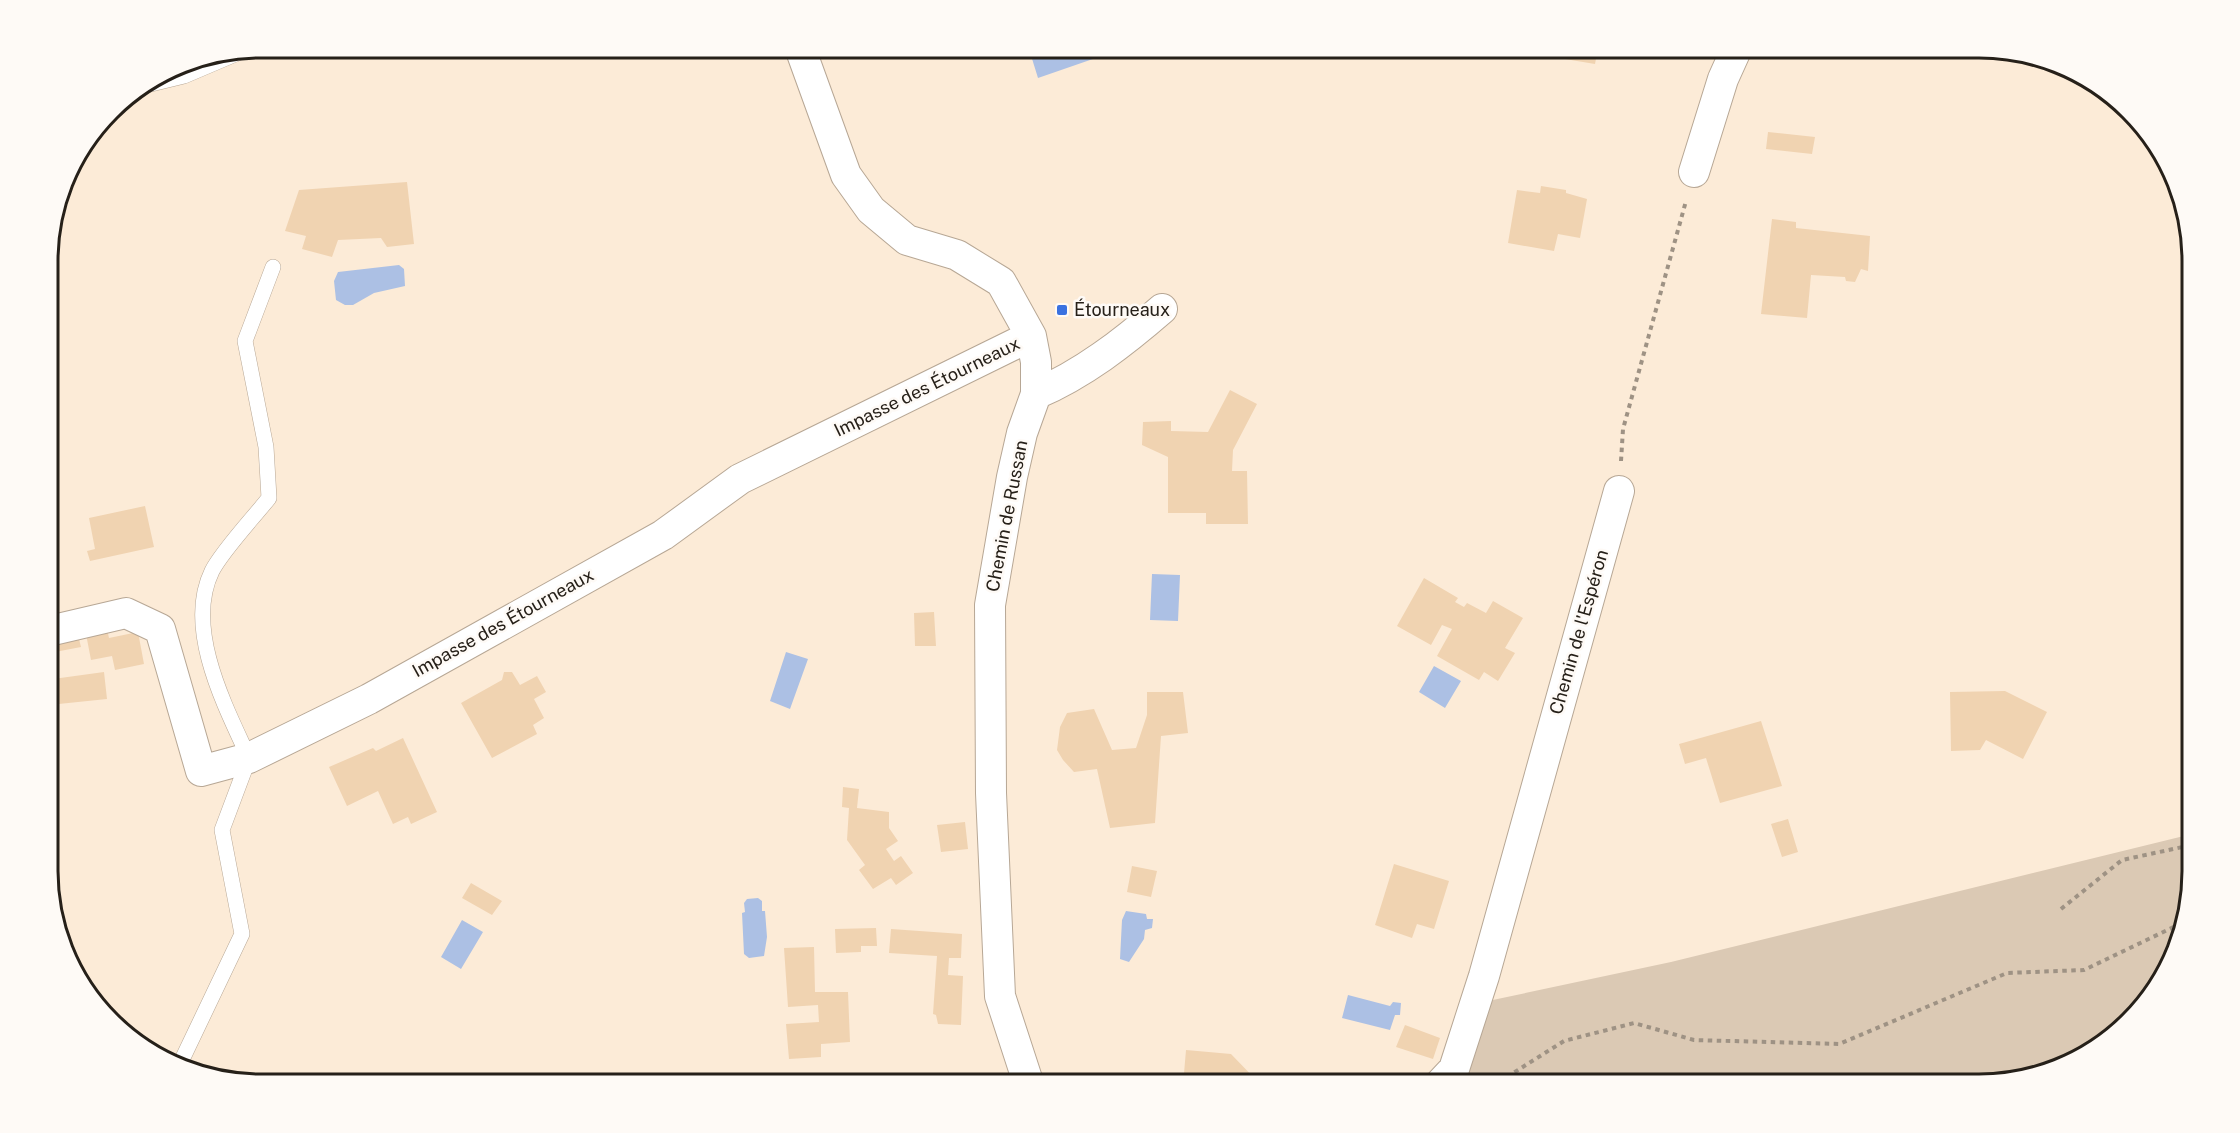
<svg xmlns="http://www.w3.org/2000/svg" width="2240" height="1133" viewBox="0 0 2240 1133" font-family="'Public Sans',sans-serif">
<rect width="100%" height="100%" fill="#fcebd7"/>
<path fill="#dbc9b4" d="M 2192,834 L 2192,872 L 2170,966 L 2097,1049 L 1992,1085 L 1459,1085 L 1488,1001 L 1671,962 Z"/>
<path fill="#acc0e4" d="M 1115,48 L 1116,51 L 1038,78 L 1029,49 Z
M 399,265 L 404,269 L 405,286 L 374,293 L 353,305 L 345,305 L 336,300 L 334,281 L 338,272 Z
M 1152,574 L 1180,575 L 1178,621 L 1150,620 Z
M 786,652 L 808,659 L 790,709 L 770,701 Z
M 1434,666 L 1461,681 L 1445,708 L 1419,692 Z
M 758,898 L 762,901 L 762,911 L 765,911 L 767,937 L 764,956 L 749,958 L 744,954 L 742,913 L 745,912 L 744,903 L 747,899 Z
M 1126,911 L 1146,914 L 1147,919 L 1153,919 L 1152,928 L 1145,930 L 1144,939 L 1129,962 L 1120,959 L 1122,920 Z
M 462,920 L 483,932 L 461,969 L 441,957 Z
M 1348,995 L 1390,1006 L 1393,1002 L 1401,1003 L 1400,1015 L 1395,1015 L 1390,1030 L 1342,1018 Z"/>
<path fill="#f0d3b1" d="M 1234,48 L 1260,48 L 1237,56 Z
M 1548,48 L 1598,48 L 1595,64 L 1547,56 Z
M 1768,132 L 1815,137 L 1812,154 L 1766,149 Z
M 407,182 L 414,244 L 387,247 L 381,238 L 338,240 L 332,257 L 302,249 L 306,236 L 285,231 L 299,190 Z
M 1541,186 L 1566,190 L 1566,193 L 1587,199 L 1580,238 L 1558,234 L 1554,251 L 1508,243 L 1517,190 L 1540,193 Z
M 1772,219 L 1796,222 L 1796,228 L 1870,236 L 1868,271 L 1861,269 L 1855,282 L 1846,281 L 1845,277 L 1811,275 L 1807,318 L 1761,314 Z
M 1230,390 L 1257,404 L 1233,450 L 1232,471 L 1247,471 L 1248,524 L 1206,524 L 1206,513 L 1168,513 L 1168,457 L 1142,445 L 1143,422 L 1171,421 L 1171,431 L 1208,432 Z
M 145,506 L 154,547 L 90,561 L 87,551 L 95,549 L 89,518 Z
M 1424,578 L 1458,598 L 1455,602 L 1464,607 L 1467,603 L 1486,613 L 1493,601 L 1523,618 L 1505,648 L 1515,653 L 1498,681 L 1484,672 L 1479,680 L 1437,656 L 1452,629 L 1442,625 L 1431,645 L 1397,626 Z
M 934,612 L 936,646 L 915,646 L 914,613 Z
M 107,629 L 109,638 L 138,632 L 144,664 L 115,670 L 112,656 L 91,660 L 86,634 Z
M 78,635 L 81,647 L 55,652 L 52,641 Z
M 49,664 L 53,679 L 104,672 L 107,699 L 49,705 Z
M 504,672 L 512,672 L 520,685 L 537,676 L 546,692 L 534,699 L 544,718 L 533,725 L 537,734 L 492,758 L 461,703 L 502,680 Z
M 2005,691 L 2047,712 L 2023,759 L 1986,740 L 1980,750 L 1951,751 L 1950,692 Z
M 1147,692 L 1183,692 L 1188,733 L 1161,736 L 1155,823 L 1110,828 L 1097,769 L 1074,772 L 1063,760 L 1057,750 L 1060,727 L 1067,713 L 1094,709 L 1112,750 L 1136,748 L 1147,715 Z
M 1761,721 L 1782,786 L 1720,803 L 1706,758 L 1685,764 L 1679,744 Z
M 403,738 L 437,812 L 411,824 L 408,817 L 393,824 L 378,791 L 347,806 L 329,767 L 373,748 L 376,751 Z
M 843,787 L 859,789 L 857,808 L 889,812 L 889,828 L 898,841 L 886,849 L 894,861 L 901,856 L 913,873 L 896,885 L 891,878 L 873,889 L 859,870 L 865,865 L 847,840 L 849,808 L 842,807 Z
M 1788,819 L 1798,852 L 1782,857 L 1771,824 Z
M 965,822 L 968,849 L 941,852 L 937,825 Z
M 1394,864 L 1449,881 L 1434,929 L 1417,924 L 1412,938 L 1375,925 Z
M 1132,866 L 1157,871 L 1151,897 L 1127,892 Z
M 471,883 L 502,901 L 492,915 L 462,898 Z
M 876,928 L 877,946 L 861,946 L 861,952 L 836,953 L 835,929 Z
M 891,929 L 962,934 L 961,958 L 949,958 L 948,975 L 963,976 L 961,1025 L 938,1024 L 936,1015 L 933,1014 L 937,956 L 889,953 Z
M 814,947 L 815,992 L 848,992 L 850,1042 L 821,1044 L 821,1057 L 789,1059 L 786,1024 L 819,1022 L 818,1005 L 788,1007 L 784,948 Z
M 1405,1025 L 1440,1038 L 1433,1059 L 1396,1047 Z
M 1186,1050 L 1231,1054 L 1261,1085 L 1183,1085 Z"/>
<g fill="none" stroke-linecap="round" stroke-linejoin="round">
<defs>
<path id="lane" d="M 147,85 L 184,76 L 238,53
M 179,1066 L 242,934 L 222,830 L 249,758 C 225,706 184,628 212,571 C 222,551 254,517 269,498 L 266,447 L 245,341 L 273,267"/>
<path id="street" d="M 800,48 L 846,175 L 871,210 L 907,240 L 957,255 L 1001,282 L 1031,336 L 1036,362 L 1036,394 L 1022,433 L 1012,477 L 990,605 L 991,793 L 1000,996 L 1029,1085
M 1694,172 L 1723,79 L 1737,48
M 1036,394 C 1083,374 1124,342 1162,309
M 49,631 L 126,613 L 160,629 L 201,771 L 249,758 L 369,699 L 663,535 L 740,479 L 1031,336
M 1439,1085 L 1454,1069 L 1484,976 L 1619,491"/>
</defs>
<use href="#lane" stroke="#b7a795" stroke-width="16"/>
<use href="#street" stroke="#b7a795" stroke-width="32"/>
<path stroke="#9e9284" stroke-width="4" stroke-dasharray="4.5 4.5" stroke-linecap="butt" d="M 1621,461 L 1623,429 L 1686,201
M 2061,909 L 2122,860 L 2192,845
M 1502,1085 L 1510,1075 L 1564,1041 L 1634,1023 L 1694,1040 L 1839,1044 L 2007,973 L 2084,970 L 2180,924"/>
<use href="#lane" stroke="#fff" stroke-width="15"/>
<use href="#street" stroke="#fff" stroke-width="30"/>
</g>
<rect fill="#3a71e0" stroke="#fefaf6" stroke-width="2" x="1056" y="304" width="12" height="12" rx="3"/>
<g text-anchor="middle" stroke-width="5" stroke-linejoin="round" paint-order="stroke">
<g font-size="18" fill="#262019" stroke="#fefaf6" text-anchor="start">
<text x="1074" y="316">Étourneaux</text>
</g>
<g font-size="18" fill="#262019" stroke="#fefaf6">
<text transform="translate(927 387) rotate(-26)" y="6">Impasse des Étourneaux</text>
<text transform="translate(1007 516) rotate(-79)" y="6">Chemin de Russan</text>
<text transform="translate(503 623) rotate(-29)" y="6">Impasse des Étourneaux</text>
<text transform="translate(1579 632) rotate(-74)" y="6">Chemin de l'Espéron</text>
</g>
</g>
<path d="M0 0H2240V1133H0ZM261 58H1979A203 203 0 0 1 2182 261V871A203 203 0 0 1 1979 1074H261A203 203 0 0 1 58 871V261A203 203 0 0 1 261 58Z" fill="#fefaf6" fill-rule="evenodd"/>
<path fill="none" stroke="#262019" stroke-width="3" d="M261 58H1979A203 203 0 0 1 2182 261V871A203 203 0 0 1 1979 1074H261A203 203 0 0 1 58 871V261A203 203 0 0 1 261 58Z"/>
</svg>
